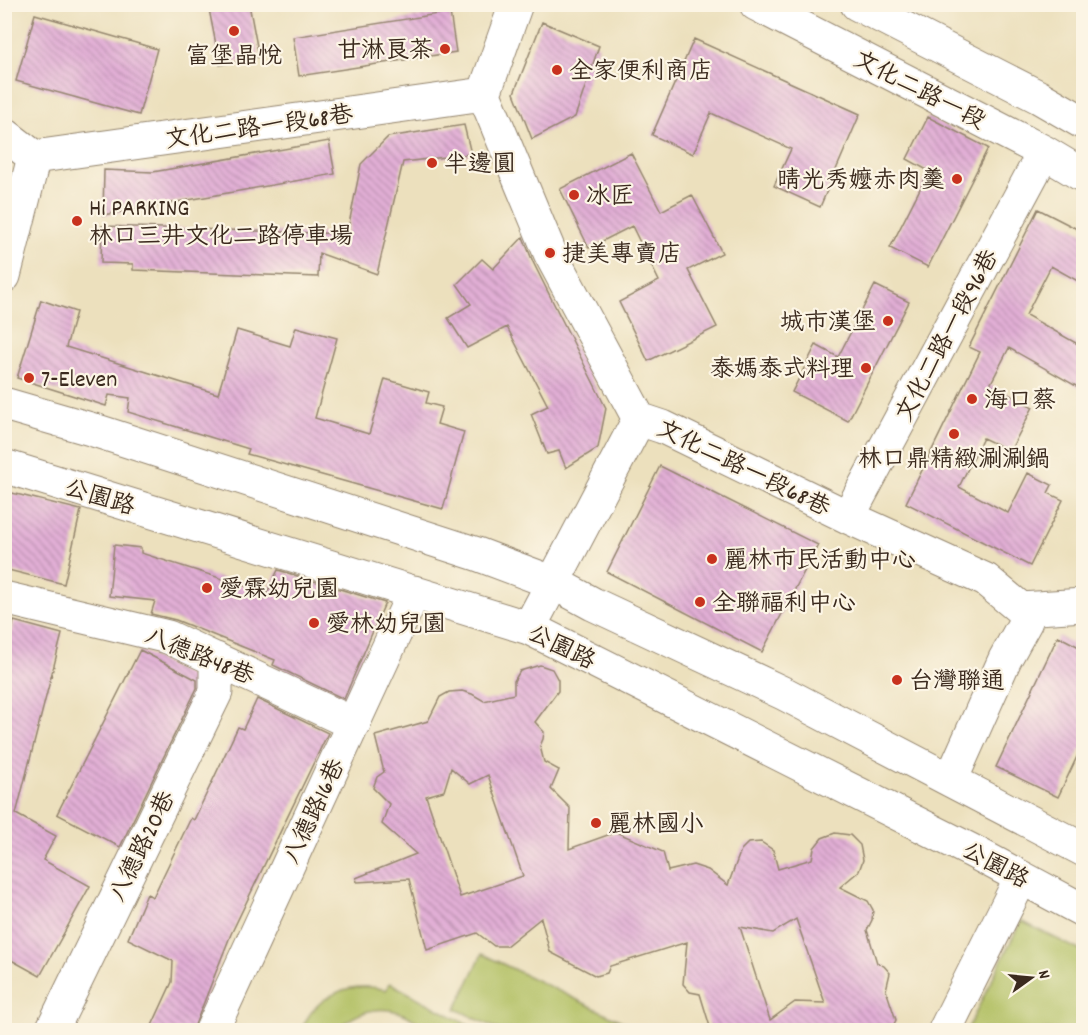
<svg xmlns="http://www.w3.org/2000/svg" width="1088" height="1035" viewBox="0 0 1088 1035" font-family="Dekko,'LXGW WenKai TC',sans-serif">
<defs>
<pattern id="building-back-hatch" width="6" height="6" patternUnits="userSpaceOnUse" patternTransform="scale(1.5)"><rect width="6" height="6" fill="#e2afd6"/><path d="M-1 5l2 2M0 0l6 6M5-1l2 2" fill="none" stroke="#b88fad"/></pattern>
</defs>
<rect width="100%" height="100%" fill="#fcf5e5"/>
<filter id="ink" filterUnits="userSpaceOnUse"><feTurbulence type="fractalNoise" baseFrequency=".0167" numOctaves="2"/><feDisplacementMap in="SourceGraphic" scale="12" xChannelSelector="R" yChannelSelector="G"/><feConvolveMatrix kernelMatrix="1 2 1 2 8 2 1 2 1" color-interpolation-filters="sRGB"/></filter>
<filter id="wash" filterUnits="userSpaceOnUse"><feTurbulence type="fractalNoise" baseFrequency=".008" numOctaves="4" result="noise"/><feDisplacementMap in="SourceGraphic" scale="24" xChannelSelector="R" yChannelSelector="G"/><feGaussianBlur stdDeviation="1.35" result="paint"/><feColorMatrix in="noise" values="0 0 0 0 0 0 0 0 0 0 0 0 0 0 0 0 0 1.4 0 .05"/><feComposite in="paint" operator="in"/></filter>
<g filter="url(#wash)">
<rect width="100%" height="100%" fill="#ece0bd"/>
<path fill="#b1bf62" stroke="#767440" stroke-width="1.5" d="M 1021,921 L 1083,952 L 1083,1030 L 967,1030 Z
M 482,954 L 640,1030 L 499,1030 L 456,1009 Z
M 390,983 L 477,1030 C 463,1031 448,1033 435,1030 C 425,1029 416,1020 406,1015 C 378,1003 357,1012 335,1030 L 301,1030 C 316,995 350,980 386,990 Z"/>
<g id="blocks">
<path fill="url(#building-back-hatch)" fill-rule="evenodd" d="M 208,4 L 249,4 L 259,57 L 220,65 Z
M 450,12 L 456,52 L 299,76 L 293,37 Z
M 35,14 L 157,49 L 139,115 L 16,81 Z
M 542,22 L 599,46 L 575,117 L 532,139 L 514,93 Z
M 694,39 L 860,114 L 820,207 L 774,186 L 791,149 L 711,113 L 693,154 L 652,135 Z
M 928,117 L 988,148 L 928,267 L 890,248 L 929,171 L 907,159 Z
M 464,125 L 471,154 L 403,162 L 377,274 L 319,253 L 318,277 L 133,270 L 133,264 L 101,263 L 102,226 L 347,234 L 361,164 L 388,137 Z
M 329,141 L 335,174 L 103,215 L 104,170 L 153,172 Z
M 631,153 L 661,211 L 692,195 L 722,253 L 688,270 L 717,327 L 648,361 L 619,302 L 659,281 L 632,226 L 589,248 L 560,189 Z
M 1038,209 L 1083,232 L 1083,284 L 1051,266 L 1026,315 L 1083,347 L 1083,390 L 1009,348 L 990,385 L 1033,407 L 1010,451 L 983,438 L 959,487 L 1008,513 L 1028,473 L 1052,485 L 1048,493 L 1063,500 L 1030,566 L 906,503 L 980,352 L 969,347 Z
M 523,237 L 533,262 L 606,408 L 598,448 L 566,468 L 559,451 L 547,454 L 531,414 L 548,406 L 507,327 L 467,348 L 448,318 L 471,304 L 457,284 L 482,259 L 493,269 Z
M 875,285 L 909,302 L 848,421 L 792,392 L 816,345 L 838,357 Z
M 41,300 L 76,312 L 66,347 L 218,394 L 237,330 L 290,346 L 296,327 L 337,338 L 315,418 L 369,434 L 385,379 L 429,392 L 426,403 L 442,407 L 437,424 L 464,432 L 443,509 L 247,454 L 249,449 L 128,412 L 130,398 L 109,395 L 106,406 L 17,378 Z
M 660,466 L 818,545 L 762,652 L 607,572 Z
M 4,491 L 81,510 L 64,584 L 4,569 Z
M 114,545 L 141,548 L 141,553 L 267,593 L 278,570 L 385,603 L 344,699 L 273,665 L 275,660 L 176,620 L 151,614 L 155,601 L 109,596 Z
M 14,621 L 62,634 L 16,814 L 56,836 L 43,860 L 90,886 L 40,976 L 4,956 L 4,658 Z
M 1058,636 L 1083,649 L 1083,744 L 1058,797 L 996,767 Z
M 140,650 L 197,680 L 197,688 L 120,847 L 57,814 Z
M 540,665 L 552,669 L 558,680 L 558,691 L 535,722 L 544,732 L 543,739 L 540,746 L 544,762 L 559,770 L 551,789 L 570,808 L 569,849 L 616,832 L 663,852 L 668,871 L 693,865 L 708,870 L 728,885 L 741,850 L 748,843 L 761,842 L 773,850 L 778,869 L 812,859 L 814,848 L 822,838 L 835,833 L 850,835 L 860,845 L 863,860 L 859,871 L 840,887 L 868,901 L 873,910 L 872,920 L 867,930 L 877,963 L 884,966 L 890,973 L 886,990 L 896,1020 L 891,1030 L 711,1030 L 700,994 L 690,992 L 683,984 L 687,942 L 610,966 L 607,973 L 596,976 L 550,952 L 541,918 L 506,946 L 494,946 L 477,933 L 427,950 L 409,879 L 357,882 L 356,878 L 416,854 L 382,824 L 389,804 L 373,788 L 377,777 L 384,772 L 375,736 L 428,721 L 440,697 L 449,692 L 462,691 L 472,694 L 484,701 L 514,694 L 514,681 L 520,671 ZM 451,768 L 470,784 L 488,775 L 523,876 L 460,897 L 426,796 L 444,791 ZM 796,919 L 825,1003 L 795,1002 L 770,1020 L 740,927 L 773,933 Z
M 257,699 L 328,733 L 231,934 L 193,1030 L 150,1030 L 172,982 L 173,961 L 128,939 L 147,894 L 153,897 L 191,818 L 194,820 L 238,727 L 243,729 Z"/>
</g>
</g>
<g filter="url(#ink)">
<use href="#blocks" fill-opacity="0" stroke="#94856e" stroke-width="1.5"/>
<g fill="none" stroke-linecap="round" stroke-linejoin="round">
<defs>
<path id="minor" d="M 516,4 L 484,94 L 550,253 L 639,419
M 756,4 L 1044,152 L 1084,176
M 857,4 L 1039,97 L 1084,123
M 4,134 L 34,157 L 4,276
M 34,157 L 484,94
M 4,404 L 94,430 L 477,554 L 554,583 L 593,604 L 785,694 L 1084,850
M 4,466 L 529,628 L 972,851 L 1084,911
M 848,517 L 1044,152
M 4,598 L 168,637 L 354,724
M 1021,609 L 1084,605
M 529,628 L 639,419 L 663,427 L 848,517 L 986,580 L 1021,609 L 1026,621 L 1005,659 L 951,780
M 52,1030 L 216,692 L 216,659
M 212,1030 L 414,592
M 945,1030 L 1021,878"/>
</defs>
<use href="#minor" stroke="#94856e" stroke-width="35"/>
<use href="#minor" stroke="#fff" stroke-width="33"/>
</g>
</g>
<g fill="#c8321e" stroke="#fcf5e5" stroke-width="2">
<circle cx="234" cy="31" r="6"/>
<circle cx="445" cy="49" r="6"/>
<circle cx="557" cy="70" r="6"/>
<circle cx="432" cy="163" r="6"/>
<circle cx="957" cy="179" r="6"/>
<circle cx="574" cy="195" r="6"/>
<circle cx="77" cy="221" r="6"/>
<circle cx="550" cy="253" r="6"/>
<circle cx="888" cy="321" r="6"/>
<circle cx="866" cy="368" r="6"/>
<circle cx="29" cy="378" r="6"/>
<circle cx="972" cy="399" r="6"/>
<circle cx="954" cy="434" r="6"/>
<circle cx="712" cy="559" r="6"/>
<circle cx="207" cy="588" r="6"/>
<circle cx="700" cy="602" r="6"/>
<circle cx="314" cy="623" r="6"/>
<circle cx="897" cy="680" r="6"/>
<circle cx="596" cy="823" r="6"/>
</g>
<g text-anchor="middle" stroke-width="4.5" stroke-linejoin="round" paint-order="stroke">
<g font-size="24" fill="#3b2a1e" stroke="#fcf5e5" text-anchor="start">
<text x="433" y="57" text-anchor="end">甘淋良茶</text>
<text x="234" y="63" text-anchor="middle">富堡晶悅</text>
<text x="569" y="78">全家便利商店</text>
<text x="444" y="171">半邊圓</text>
<text x="945" y="187" text-anchor="end">晴光秀嬤赤肉羹</text>
<text x="586" y="203">冰匠</text>
<text x="89" y="215">Hi PARKING<tspan x="89" dy="28">林口三井文化二路停車場</tspan></text>
<text x="562" y="261">捷美專賣店</text>
<text x="876" y="329" text-anchor="end">城市漢堡</text>
<text x="854" y="376" text-anchor="end">泰媽泰式料理</text>
<text x="41" y="386">7-Eleven</text>
<text x="984" y="407">海口蔡</text>
<text x="954" y="466" text-anchor="middle">林口鼎精緻涮涮鍋</text>
<text x="724" y="567">麗林市民活動中心</text>
<text x="219" y="596">愛霖幼兒園</text>
<text x="712" y="610">全聯福利中心</text>
<text x="326" y="631">愛林幼兒園</text>
<text x="909" y="688">台灣聯通</text>
<text x="608" y="831">麗林國小</text>
</g>
<g font-size="24" fill="#3b2a1e" stroke="#fcf5e5">
<text transform="translate(920 89) rotate(27)" y="8">文化二路一段</text>
<text transform="translate(259 126) rotate(-8)" y="8">文化二路一段68巷</text>
<text transform="translate(946 335) rotate(-62)" y="8">文化二路一段96巷</text>
<text transform="translate(744 467) rotate(26)" y="8">文化二路一段68巷</text>
<text transform="translate(100 496) rotate(17)" y="8">公園路</text>
<text transform="translate(562 646) rotate(26)" y="8">公園路</text>
<text transform="translate(200 655) rotate(22)" y="8">八德路48巷</text>
<text transform="translate(313 811) rotate(-65)" y="8">八德路16巷</text>
<text transform="translate(141 846) rotate(-64)" y="8">八德路20巷</text>
<text transform="translate(996 864) rotate(28)" y="8">公園路</text>
</g>
</g>
<rect width="1088" height="1035" fill="none" stroke="#fcf5e5" stroke-width="24"/>
<g transform="translate(1031 978) rotate(75)" stroke="#fcf5e5" stroke-width="4.5" paint-order="stroke">
<path d="M0-4.5L10 22L0 15L-10 22Z" fill="#3b2a1e"/>
<text y="-9" font-size="16" font-weight="bold" text-anchor="middle" fill="#3b2a1e">N</text>
</g>
</svg>
